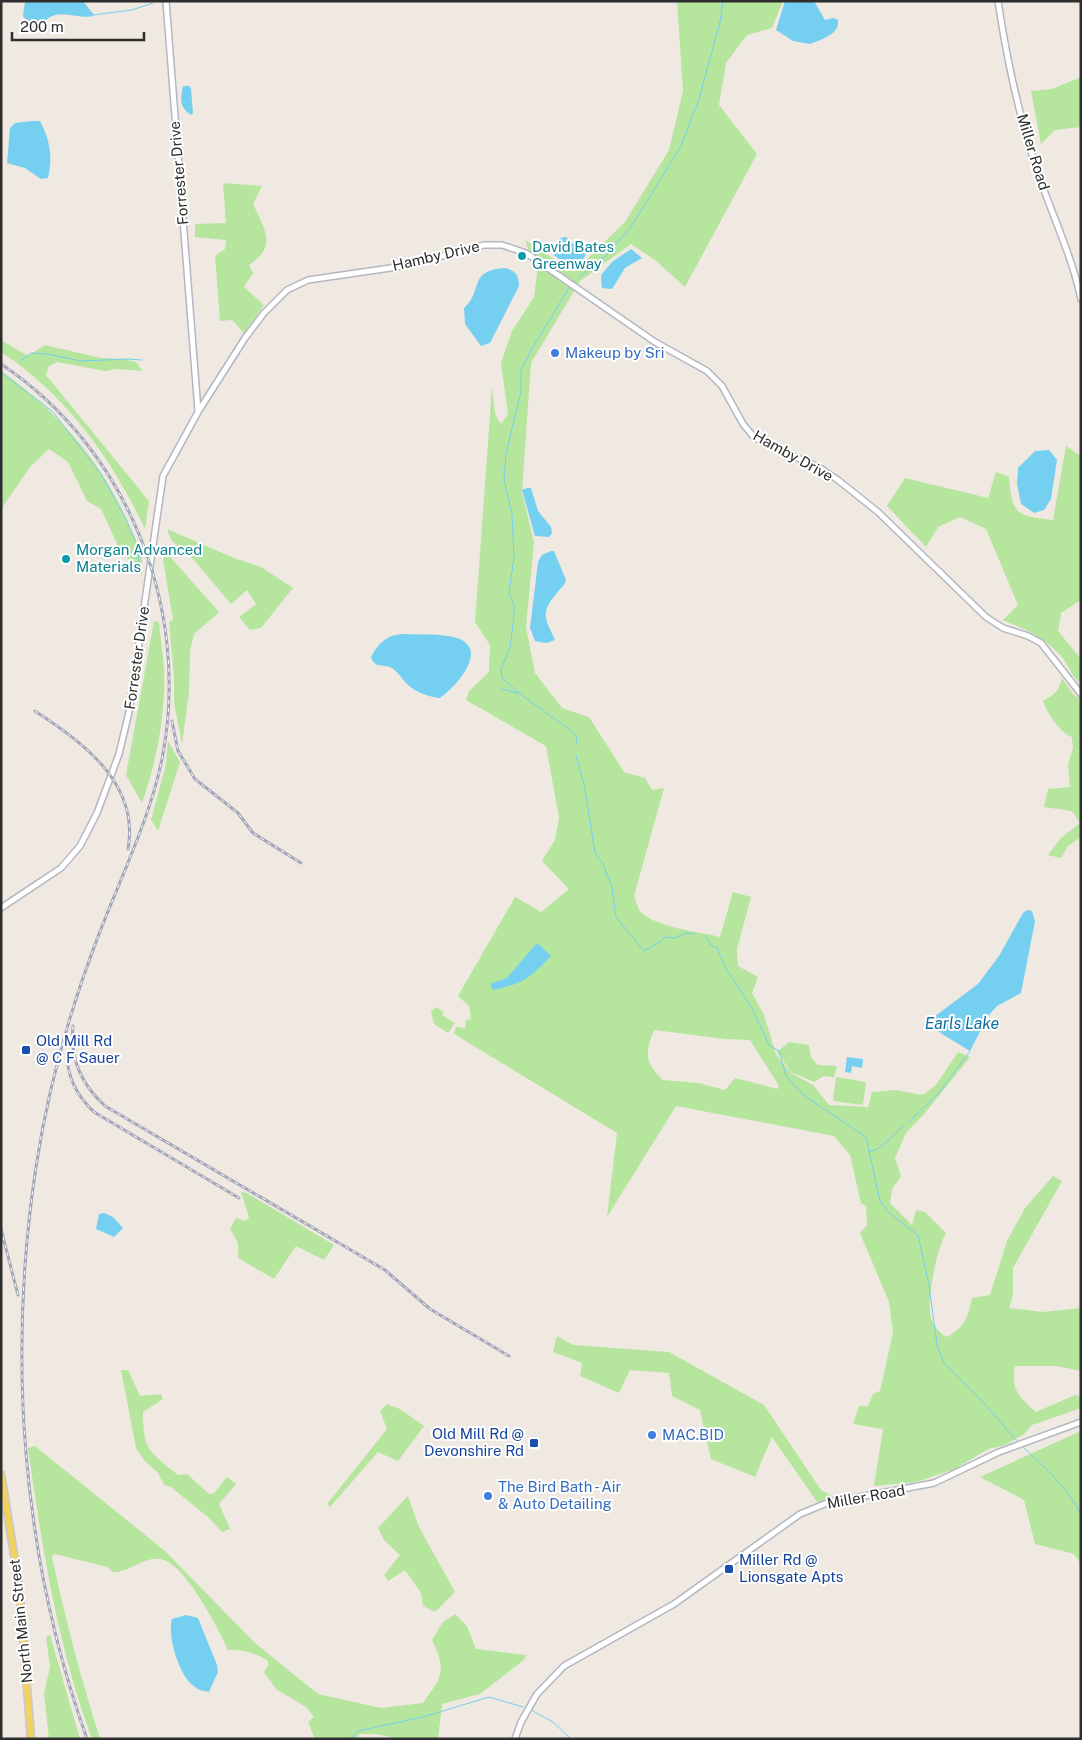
<svg xmlns="http://www.w3.org/2000/svg" width="1082" height="1740" viewBox="0 0 1082 1740" font-family="'Public Sans',sans-serif">
<rect width="100%" height="100%" fill="#efe9e1"/>
<path fill="#b6e59e" fill-rule="evenodd" d="M 677,1 L 783,1 L 772,28 L 747,35 L 726,63 L 719,105 L 757,154 L 685,287 L 655,260 L 631,244 L 580,281 L 531,363 L 522,492 L 534,542 L 526,627 L 535,673 L 562,708 L 589,717 L 624,772 L 645,778 L 652,790 L 664,788 L 634,896 C 636,900 637,907 640,911 C 653,927 700,932 720,937 L 733,892 L 751,897 L 737,949 L 738,966 L 758,977 L 752,993 L 764,1015 L 776,1054 L 791,1073 L 813,1085 L 829,1105 L 868,1107 L 872,1092 L 895,1090 L 923,1095 L 936,1085 L 958,1052 L 970,1057 L 925,1113 L 906,1133 L 895,1158 L 901,1176 L 892,1189 L 890,1203 L 912,1225 L 916,1210 L 925,1212 L 946,1233 C 937,1247 926,1302 931,1318 C 934,1326 939,1332 946,1337 C 964,1329 968,1317 972,1298 L 990,1295 L 1007,1241 L 1025,1208 L 1053,1176 L 1062,1181 L 1013,1268 L 1013,1295 L 1009,1308 L 1043,1312 L 1081,1308 L 1081,1371 L 1057,1366 L 1015,1366 C 1011,1390 1018,1396 1036,1412 L 1075,1395 L 1081,1397 L 1081,1408 L 1032,1425 L 1024,1434 L 1005,1445 L 988,1449 L 955,1469 L 916,1482 L 874,1486 L 883,1429 L 853,1424 L 859,1406 L 868,1406 L 873,1394 L 880,1391 L 893,1333 L 889,1302 L 860,1233 L 867,1225 L 866,1206 L 861,1203 L 850,1155 L 834,1136 L 676,1106 L 607,1217 L 617,1133 L 454,1034 L 456,1027 L 465,1028 L 466,1020 L 471,1019 L 469,1006 L 458,996 L 515,897 L 541,912 L 569,889 L 542,861 L 555,840 L 559,818 L 546,746 L 466,700 L 469,691 L 489,672 L 490,645 L 475,622 L 492,387 L 495,414 L 501,424 L 508,414 L 501,363 L 512,331 L 534,297 L 537,273 L 525,240 L 574,272 L 625,222 L 669,150 L 683,91 ZM 654,1030 L 725,1039 L 750,1040 L 779,1086 L 777,1089 L 735,1078 L 725,1090 L 698,1083 L 663,1080 C 644,1062 645,1053 654,1030 Z
M 1081,77 L 1081,127 L 1055,130 L 1041,144 L 1031,91 L 1052,89 Z
M 223,183 L 262,186 L 253,204 C 265,231 278,245 249,265 L 253,273 L 244,287 L 264,305 L 244,333 L 232,320 L 220,321 L 215,256 L 225,249 L 226,240 L 195,237 L 195,224 L 226,223 Z
M 1,340 L 28,356 L 45,345 L 101,358 L 124,359 L 136,362 L 142,371 L 117,369 L 105,371 L 57,362 L 49,366 L 46,375 L 149,501 L 145,529 C 113,461 66,394 1,352 Z
M 1,371 C 57,411 102,461 129,525 C 138,545 144,552 142,575 L 119,548 L 101,509 L 87,501 L 68,462 L 49,449 L 30,467 L 1,509 Z
M 1066,446 L 1081,456 L 1081,600 L 1061,613 L 1058,631 L 1081,659 L 1081,683 C 1070,676 1069,664 1060,655 C 1044,637 1025,629 1003,620 L 1018,605 L 986,529 L 960,517 L 938,527 L 926,547 L 887,506 L 905,478 L 988,498 L 996,472 L 1009,477 C 1012,516 1017,515 1053,520 Z
M 167,529 L 234,558 L 261,567 L 293,588 L 261,628 L 250,630 L 239,617 L 256,604 L 247,590 L 231,604 L 194,560 L 171,540 Z
M 166,552 L 219,612 L 194,634 L 190,651 L 189,693 L 182,744 L 174,703 L 174,676 L 169,622 L 173,620 L 163,559 Z
M 154,621 L 159,622 C 160,637 163,653 164,668 C 166,713 157,760 142,803 L 126,775 Z
M 1062,678 L 1073,694 L 1081,700 L 1081,837 L 1068,846 L 1061,858 L 1048,855 L 1061,838 L 1080,823 L 1072,811 L 1044,807 L 1048,789 L 1070,787 L 1068,764 L 1073,748 L 1072,737 C 1059,732 1048,714 1043,701 C 1054,695 1059,691 1062,678 Z
M 168,741 L 180,762 L 158,831 L 151,820 L 166,764 Z
M 436,1007 L 444,1012 L 442,1015 L 455,1023 L 448,1033 L 434,1024 L 431,1012 Z
M 789,1042 L 809,1045 L 811,1057 L 818,1065 L 837,1066 L 834,1077 L 824,1076 L 814,1082 L 791,1072 L 777,1052 Z
M 836,1077 L 866,1082 L 863,1105 L 833,1101 Z
M 241,1192 L 247,1193 L 334,1245 L 324,1260 L 296,1246 L 274,1279 L 238,1258 L 238,1243 L 230,1229 L 236,1218 L 246,1221 L 249,1217 Z
M 557,1336 L 573,1345 L 669,1352 L 764,1405 L 821,1490 L 834,1497 L 817,1502 L 772,1437 L 755,1477 L 711,1459 L 700,1410 L 672,1396 L 669,1373 L 630,1370 L 619,1393 L 580,1376 L 582,1363 L 553,1352 Z
M 121,1370 L 128,1370 L 140,1396 L 161,1394 L 163,1399 L 143,1412 C 143,1451 149,1451 178,1475 L 187,1474 L 209,1494 L 214,1493 L 227,1477 L 236,1484 L 219,1504 L 230,1529 L 222,1532 L 209,1518 L 171,1487 L 164,1485 L 158,1473 L 144,1460 L 136,1448 Z
M 387,1404 L 400,1409 L 424,1426 L 398,1461 L 378,1452 L 330,1507 L 327,1504 L 387,1429 L 380,1411 Z
M 1081,1431 L 1081,1564 L 1074,1554 L 1035,1544 L 1024,1500 L 980,1477 Z
M 35,1446 L 165,1551 L 256,1644 L 318,1694 L 381,1708 L 423,1703 C 442,1676 447,1672 432,1640 L 443,1622 L 455,1614 L 467,1626 L 476,1649 L 526,1655 L 524,1660 L 480,1694 L 442,1704 L 438,1739 L 400,1739 L 376,1734 L 360,1734 L 356,1739 L 315,1739 L 308,1722 L 314,1717 L 306,1707 L 276,1689 L 264,1672 L 268,1666 L 268,1661 C 257,1653 241,1649 228,1650 C 219,1630 184,1561 160,1559 C 142,1557 130,1573 112,1572 L 108,1567 L 54,1554 L 52,1557 C 65,1618 81,1679 100,1739 L 92,1739 C 57,1645 42,1546 28,1448 Z
M 408,1496 L 419,1527 L 455,1592 L 435,1612 L 423,1606 L 421,1593 L 405,1570 L 388,1581 L 384,1575 L 400,1555 L 384,1540 L 378,1528 Z
M 50,1635 L 80,1739 L 49,1739 L 44,1693 L 50,1667 L 46,1637 Z"/>
<path fill="#75cff0" d="M 25,1 L 83,1 L 94,15 C 86,21 64,10 50,17 C 45,20 40,27 35,31 L 23,16 Z
M 785,1 L 814,1 L 825,20 L 833,18 L 838,20 C 840,34 821,40 810,44 L 793,41 L 776,30 Z
M 183,86 L 189,86 L 191,88 L 193,113 L 191,115 C 178,106 181,98 183,86 Z
M 31,121 L 40,121 C 50,140 53,157 48,178 L 41,179 L 25,168 L 7,163 L 10,128 L 15,123 Z
M 566,237 L 586,255 L 576,268 L 572,269 L 554,255 L 552,250 L 560,238 Z
M 631,249 L 642,258 L 625,268 L 612,289 L 602,288 L 601,275 L 612,262 Z
M 506,268 C 516,272 519,275 519,286 L 490,343 L 481,346 L 465,324 L 464,308 C 484,291 467,270 506,268 Z
M 1049,450 L 1057,460 L 1051,499 L 1044,510 L 1034,513 L 1021,504 L 1017,484 L 1018,468 L 1035,451 Z
M 527,488 L 531,488 L 538,511 L 551,527 L 552,533 L 549,537 L 535,536 L 522,490 Z
M 551,551 L 554,551 L 566,580 C 565,586 560,588 557,593 C 539,613 546,620 555,640 L 546,643 L 535,641 L 530,628 L 538,562 L 542,555 Z
M 403,634 C 419,635 441,633 457,638 C 490,649 456,687 440,698 C 429,697 415,692 407,684 C 402,679 397,670 390,667 C 380,664 375,668 371,657 C 379,643 386,635 403,634 Z
M 1027,910 L 1032,911 L 1035,921 L 1021,993 L 997,1006 L 988,1016 L 970,1051 L 942,1034 L 930,1024 L 930,1020 L 978,984 L 999,956 L 1023,913 Z
M 537,943 L 551,956 C 529,979 524,983 493,990 L 490,984 L 507,978 Z
M 847,1057 L 863,1059 L 862,1068 L 852,1066 L 851,1073 L 845,1072 Z
M 104,1213 L 113,1217 L 123,1228 L 114,1237 L 96,1229 L 99,1214 Z
M 186,1615 L 198,1618 L 217,1665 L 218,1672 L 209,1692 C 203,1691 198,1690 194,1686 C 179,1676 167,1635 172,1619 Z"/>
<g fill="none" stroke-linecap="round" stroke-linejoin="round">
<path stroke="#75cff0" stroke-width="1" d="M 93,15 L 132,10 L 153,3
M 579,277 L 607,255 L 631,227 L 681,146 L 699,99 L 720,22 L 723,1
M 569,288 L 533,347 L 521,370 L 521,391 L 506,454 L 504,480 L 512,514 L 514,557 L 509,593 L 514,604 L 514,616 L 510,648 L 501,669 L 502,678 L 519,693 L 574,733 L 577,737 L 576,745
M 20,361 L 31,353 L 47,354 L 81,361 L 128,359 L 142,360
M 1,372 L 53,412 L 101,474 L 126,519 L 137,545 L 139,562
M 502,689 L 518,693
M 576,755 L 585,789 L 595,853 L 603,864 L 612,888 L 616,917 L 644,951 L 660,942 L 664,937 L 676,938 L 686,933 L 694,934
M 705,936 L 711,945 L 717,948 L 724,965 L 753,1010 L 769,1045 L 779,1051 L 786,1076 L 802,1094 L 866,1137 L 880,1201 L 888,1212 L 918,1235 L 929,1285 L 937,1345 L 944,1363 L 981,1400 L 1019,1443
M 910,1121 L 938,1094 L 970,1051
M 869,1152 L 878,1149 L 904,1126
M 1022,1446 C 1043,1466 1069,1488 1081,1515
M 531,1710 L 553,1722 L 571,1739
M 350,1739 L 358,1731 L 423,1717 L 489,1697 L 523,1707"/>
<defs>
<path id="minor" d="M 166,1 L 198,411
M 998,1 C 1007,61 1020,122 1040,179 C 1054,219 1072,257 1081,299
M 1,908 L 61,868 L 80,846 L 97,813 L 119,754 L 129,712 L 163,476 L 198,412 L 245,338 L 264,313 L 287,290 L 308,280 L 404,266 L 484,245 L 502,245 L 526,253 L 655,342 L 707,371 L 722,386 L 743,424 L 753,436 L 766,444 L 820,468 L 838,480 L 878,512 L 986,617 L 1003,628 L 1028,636 L 1041,643 L 1081,694
M 515,1739 L 521,1722 L 537,1694 L 564,1666 L 674,1604 L 800,1514 L 827,1503 L 934,1483 L 999,1452 L 1081,1422"/>
<path id="major" d="M 1,1474 L 19,1585 L 31,1739"/>
</defs>
<use href="#minor" stroke="#b4b7c1" stroke-width="8"/>
<use href="#major" stroke="#c9c9c9" stroke-width="9"/>
<use href="#minor" stroke="#fff" stroke-width="5"/>
<use href="#major" stroke="#f2d163" stroke-width="6"/>
<defs>
<path id="rail" d="M 1,364 C 127,448 190,606 163,754 C 152,814 121,877 99,934 C 70,1009 48,1088 36,1167 C 7,1359 22,1556 87,1739
M 35,711 C 82,742 140,783 128,849
M 172,721 L 178,751 L 195,779 L 238,813 L 253,833 L 301,863
M 73,1026 C 70,1059 81,1084 105,1106 L 385,1270 L 430,1309 L 509,1356
M 67,1054 C 67,1078 77,1096 94,1112 L 239,1198
M 1,1229 L 18,1295"/>
</defs>
<use href="#rail" stroke="#a3a6b8" stroke-width="3"/>
<use href="#rail" stroke="#fff" stroke-width="1" stroke-dasharray="4" stroke-linecap="butt"/>
</g>
<g fill="#0f9aa8" stroke="#fff" stroke-width="2">
<circle cx="522" cy="256" r="5"/>
<circle cx="66" cy="559" r="5"/>
</g>
<g fill="#3f7fe0" stroke="#fff" stroke-width="2">
<circle cx="555" cy="353" r="5"/>
<circle cx="652" cy="1435" r="5"/>
<circle cx="488" cy="1496" r="5"/>
</g>
<g fill="#1a4fb4" stroke="#fff" stroke-width="2">
<rect x="21" y="1045" width="10" height="10" rx="2.5"/>
<rect x="529" y="1438" width="10" height="10" rx="2.5"/>
<rect x="724" y="1564" width="10" height="10" rx="2.5"/>
</g>
<g text-anchor="middle" stroke-width="4" stroke-linejoin="round" paint-order="stroke">
<g font-size="15" fill="#2e2e2e" stroke="#fff">
<text transform="translate(1033 152) rotate(73)" y="5">Miller Road</text>
<text transform="translate(179 173) rotate(-95)" y="5">Forrester Drive</text>
<text transform="translate(436 256) rotate(-13)" y="5">Hamby Drive</text>
<text transform="translate(793 456) rotate(29)" y="5">Hamby Drive</text>
<text transform="translate(137 658) rotate(-82)" y="5">Forrester Drive</text>
<text transform="translate(866 1497) rotate(-10)" y="5">Miller Road</text>
<text transform="translate(21 1621) rotate(-96)" y="5">North Main Street</text>
</g>
<g font-size="15" fill="#0d838f" stroke="#fff" text-anchor="start">
<text x="532" y="252">David Bates<tspan x="532" dy="17">Greenway</tspan></text>
<text x="76" y="555">Morgan Advanced<tspan x="76" dy="17">Materials</tspan></text>
</g>
<g font-size="15" fill="#366cbe" stroke="#fff" text-anchor="start">
<text x="565" y="358">Makeup by Sri</text>
<text x="662" y="1440">MAC.BID</text>
<text x="498" y="1492">The Bird Bath - Air<tspan x="498" dy="17">&amp; Auto Detailing</tspan></text>
</g>
<g font-size="15" fill="#164399" stroke="#fff" text-anchor="start">
<text x="36" y="1046">Old Mill Rd<tspan x="36" dy="17">@ C F Sauer</tspan></text>
<text x="524" y="1439" text-anchor="end">Old Mill Rd @<tspan x="524" dy="17">Devonshire Rd</tspan></text>
<text x="739" y="1565">Miller Rd @<tspan x="739" dy="17">Lionsgate Apts</tspan></text>
</g>
<g font-size="16" font-style="italic" fill="#0d6fa3" stroke="#fff">
<text x="962" y="1029">Earls Lake</text>
</g>
</g>
<rect width="1082" height="1740" fill="none" stroke="#2e2e2e" stroke-width="5"/>
<path d="M12 32v8h132v-8" fill="none" stroke="#2e2e2e" stroke-width="2.5"/>
<text x="20" y="32" font-size="15" fill="#2e2e2e" stroke="#ffffff" stroke-width="4" paint-order="stroke">200 m</text>
</svg>
